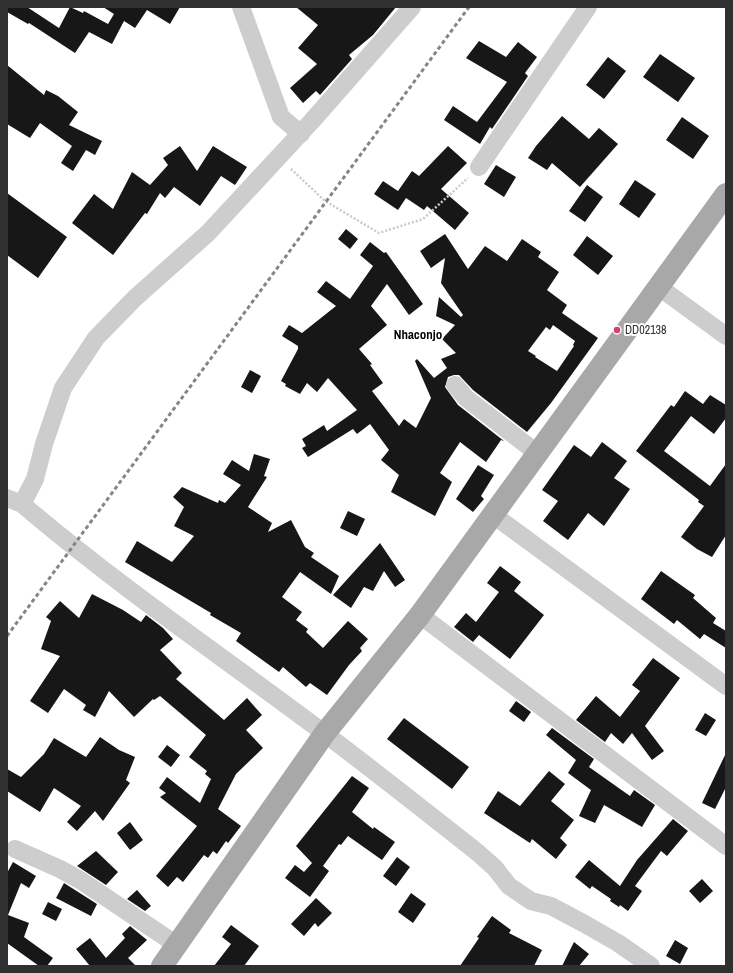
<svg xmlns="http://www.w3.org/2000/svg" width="733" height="973" viewBox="0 0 733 973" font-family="'Archivo Narrow',sans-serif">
<rect width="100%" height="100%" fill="#fff"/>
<path fill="#171717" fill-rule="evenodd" d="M 7,7 L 27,7 L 59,28 L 70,7 L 83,13 L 84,11 L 108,24 L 114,14 L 103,7 L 180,7 L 170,24 L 147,10 L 135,28 L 124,21 L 112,44 L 89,32 L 75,53 L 29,23 L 28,24 L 7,12 Z
M 296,7 L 396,7 L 373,35 L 349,55 L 352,59 L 320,95 L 316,91 L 303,103 L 290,88 L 317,64 L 298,48 L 318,25 Z
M 479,41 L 506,57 L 518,42 L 537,57 L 525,73 L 528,76 L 492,129 L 490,127 L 480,144 L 444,120 L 453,106 L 477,122 L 507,82 L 466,58 Z
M 660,54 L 695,78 L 678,102 L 643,77 Z
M 608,57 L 626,71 L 604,99 L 586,85 Z
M 7,65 L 44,95 L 46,90 L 58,96 L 78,112 L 69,125 L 102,141 L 95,155 L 86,150 L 73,171 L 61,163 L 72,146 L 40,123 L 30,138 L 7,124 Z
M 562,116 L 589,139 L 599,128 L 618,144 L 580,187 L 552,163 L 547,170 L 528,158 L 536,146 Z
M 682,117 L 709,136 L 693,159 L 666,140 Z
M 180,146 L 197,171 L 213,146 L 247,167 L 235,185 L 221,176 L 200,206 L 174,187 L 165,198 L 160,193 L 147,214 L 145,213 L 113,255 L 72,223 L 94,194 L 113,209 L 132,172 L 150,185 L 168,165 L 163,158 Z
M 448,146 L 467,163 L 441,189 L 469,213 L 455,230 L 427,206 L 424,210 L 406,198 L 398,210 L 374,194 L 383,181 L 398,191 L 412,171 L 419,176 Z
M 496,165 L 516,177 L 504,197 L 484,184 Z
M 635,180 L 656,194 L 639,218 L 619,204 Z
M 587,185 L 603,197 L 585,222 L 569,211 Z
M 7,193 L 67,237 L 38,278 L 7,255 Z
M 346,229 L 358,239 L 350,249 L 338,239 Z
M 445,234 L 468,269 L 485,246 L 507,261 L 522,239 L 541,252 L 538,257 L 559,272 L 547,290 L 567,305 L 562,313 L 598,338 L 551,403 L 527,432 L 473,390 L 459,375 L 454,375 L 448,377 L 445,387 L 458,405 L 504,441 L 501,440 L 486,462 L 460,442 L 440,473 L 452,482 L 435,516 L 391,492 L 399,475 L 381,460 L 389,450 L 370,424 L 357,434 L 353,429 L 308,457 L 302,448 L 306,446 L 302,439 L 324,425 L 327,431 L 357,410 L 328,378 L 317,392 L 307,383 L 300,394 L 285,386 L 286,384 L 281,381 L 298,349 L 298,346 L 282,336 L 289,325 L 302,333 L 336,306 L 317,292 L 326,281 L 350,299 L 373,266 L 360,255 L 370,242 L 384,253 L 386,252 L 423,304 L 409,315 L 387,284 L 371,306 L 387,325 L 359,349 L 372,364 L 370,365 L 383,383 L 372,391 L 399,426 L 404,419 L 416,428 L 431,398 L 415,361 L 417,359 L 434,378 L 447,368 L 441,359 L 456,353 L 442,339 L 455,325 L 436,316 L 439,297 L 461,317 L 463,315 L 441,283 L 445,258 L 431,268 L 420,251 ZM 553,325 L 575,341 L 573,345 L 574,346 L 557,371 L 535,357 L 536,356 L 528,351 L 546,327 L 550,330 Z
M 587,236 L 613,256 L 598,275 L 573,255 Z
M 250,370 L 261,376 L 252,393 L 241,387 Z
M 685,391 L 703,404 L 710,395 L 726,405 L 726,418 L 714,434 L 691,416 L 664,451 L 710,486 L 726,464 L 726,535 L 712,557 L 697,549 L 681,537 L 704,506 L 698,502 L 699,500 L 636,451 L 671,405 L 674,407 Z
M 602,442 L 627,461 L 614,478 L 630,489 L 604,526 L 588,513 L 568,540 L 543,521 L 558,501 L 542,490 L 574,445 L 591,457 Z
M 254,454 L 270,459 L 264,476 L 267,477 L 248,507 L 272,523 L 268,532 L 291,520 L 305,547 L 314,553 L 311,557 L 339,576 L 331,594 L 300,572 L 282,597 L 302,612 L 296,620 L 308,629 L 306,632 L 323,648 L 348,621 L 368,639 L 360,648 L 362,651 L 349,665 L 327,695 L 310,683 L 306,687 L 283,667 L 279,672 L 236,641 L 241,633 L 210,615 L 211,613 L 125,562 L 137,541 L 172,562 L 194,536 L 174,526 L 184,507 L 173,497 L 182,487 L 218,503 L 219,500 L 225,503 L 241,485 L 223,474 L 232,460 L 249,471 Z
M 478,465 L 494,475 L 481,496 L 484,499 L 473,512 L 456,499 Z
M 348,511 L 365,519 L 357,536 L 340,528 Z
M 380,543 L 405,580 L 395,587 L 384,571 L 373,591 L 364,587 L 351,608 L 333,595 Z
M 500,566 L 521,582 L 514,591 L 544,615 L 510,659 L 479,635 L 473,642 L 454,627 L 466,613 L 476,622 L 499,592 L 487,583 Z
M 661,571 L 695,595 L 693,598 L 716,618 L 713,623 L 726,631 L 726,648 L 704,634 L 700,639 L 677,620 L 674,624 L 641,599 Z
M 92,594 L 123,610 L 141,622 L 146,615 L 163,628 L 173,639 L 160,650 L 182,673 L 176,679 L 224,720 L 247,698 L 262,715 L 246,730 L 263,748 L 236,774 L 218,809 L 241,826 L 228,843 L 226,841 L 217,854 L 213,851 L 208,858 L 204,855 L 183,882 L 177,877 L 168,887 L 156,876 L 197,826 L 160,797 L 166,793 L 159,788 L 167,777 L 200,803 L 211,779 L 205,774 L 207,771 L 189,757 L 206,735 L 160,696 L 154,700 L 153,699 L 134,717 L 109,691 L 95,717 L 83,710 L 86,705 L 64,689 L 48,713 L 30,701 L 60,656 L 41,649 L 51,621 L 46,617 L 60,601 L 79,618 Z
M 653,658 L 680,678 L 645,726 L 664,751 L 652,760 L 632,733 L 623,744 L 611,733 L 605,742 L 576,720 L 596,696 L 620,717 L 640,691 L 632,685 Z
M 516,701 L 531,712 L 524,722 L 509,711 Z
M 705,713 L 716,720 L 706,736 L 695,730 Z
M 404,718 L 469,767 L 452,789 L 387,739 Z
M 552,728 L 594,759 L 589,767 L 630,796 L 634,790 L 655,805 L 642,827 L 604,805 L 595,823 L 579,816 L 591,790 L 568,773 L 576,760 L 546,735 Z
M 100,737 L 119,750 L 135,757 L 126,780 L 130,783 L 103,821 L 95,811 L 77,831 L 67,822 L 81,806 L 54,788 L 40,812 L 7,791 L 7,769 L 21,777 L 44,754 L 54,738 L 86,757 Z
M 167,745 L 180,755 L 171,767 L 158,757 Z
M 726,753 L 726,787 L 715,809 L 702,803 Z
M 549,771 L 565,784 L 551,801 L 574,820 L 560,838 L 567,845 L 556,859 L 532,839 L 530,843 L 484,813 L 498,791 L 520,806 Z
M 352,776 L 369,788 L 352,812 L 373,829 L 374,827 L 395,842 L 382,860 L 348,836 L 341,845 L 339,844 L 323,866 L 329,871 L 310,897 L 285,878 L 295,865 L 304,872 L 312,863 L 296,846 Z
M 673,819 L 688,831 L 667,856 L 661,851 L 635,886 L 642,891 L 628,911 L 620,905 L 619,907 L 610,901 L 611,899 L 592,886 L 590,889 L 575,877 L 589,860 L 620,886 L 637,860 Z
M 130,822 L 143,840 L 130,850 L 117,833 Z
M 96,851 L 118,872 L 106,885 L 77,866 Z
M 397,857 L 410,867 L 396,886 L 383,876 Z
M 13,862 L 36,876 L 29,888 L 21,883 L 8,915 L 29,923 L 24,937 L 53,958 L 47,966 L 39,966 L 7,943 L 7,873 Z
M 702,879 L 713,891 L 700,903 L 689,891 Z
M 64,883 L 97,904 L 91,916 L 56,898 Z
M 137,890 L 151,906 L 145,911 L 127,899 Z
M 411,893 L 426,904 L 413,923 L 398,912 Z
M 316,898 L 332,913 L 318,927 L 315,923 L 304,936 L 291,924 Z
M 48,902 L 62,909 L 56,921 L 42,914 Z
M 492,916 L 511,930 L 509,933 L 542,950 L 534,966 L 460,966 L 479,938 L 477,937 Z
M 231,925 L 259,946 L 244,966 L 214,966 L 231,944 L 222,937 Z
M 130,926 L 147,940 L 128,958 L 136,966 L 90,966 L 76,949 L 90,938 L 106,958 L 125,938 L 122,934 Z
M 675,940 L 688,948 L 680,964 L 666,956 Z
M 574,942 L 589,954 L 579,966 L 562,966 Z"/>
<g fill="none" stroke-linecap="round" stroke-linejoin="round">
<path stroke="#cacaca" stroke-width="2.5" stroke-dasharray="2 2" stroke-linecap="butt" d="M 291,169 L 325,201 L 379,233 L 423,219 L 468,178"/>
<path stroke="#cdcdcd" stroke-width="18" d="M 241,7 L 281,117 L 301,134
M 412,7 L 311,122 L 208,233 L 135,298 L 96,338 L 63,388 L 44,444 L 35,479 L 22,504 C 118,586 223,657 324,733 C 376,772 426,812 477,852 L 495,868 L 509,886 L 531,901 L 551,906 L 583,923 L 618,943 L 651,966
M 479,167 L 588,7
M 659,287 L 726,336
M 455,385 L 466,398 L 537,453
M 7,498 L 22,504
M 492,514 L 726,686
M 420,615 L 726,846
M 15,849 L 60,869 L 80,880 L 177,945"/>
<path stroke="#a8a8a8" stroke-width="22" d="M 162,966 L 325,733 L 420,615 L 726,194"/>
<path stroke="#858585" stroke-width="3" stroke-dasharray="4 3" stroke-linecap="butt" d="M 7,636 L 469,7"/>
</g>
<circle fill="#db3f6b" stroke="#fff" stroke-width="1.5" cx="617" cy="330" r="4"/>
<g text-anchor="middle" stroke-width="4" stroke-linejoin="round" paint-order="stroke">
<g font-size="12" fill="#303030" stroke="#fff" text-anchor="start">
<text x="625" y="334">DD02138</text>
</g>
<g font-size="13" font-weight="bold" fill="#000" stroke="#fff">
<text x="418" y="339">Nhaconjo</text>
</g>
</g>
<rect width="733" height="973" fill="none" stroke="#303030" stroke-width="16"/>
</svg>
